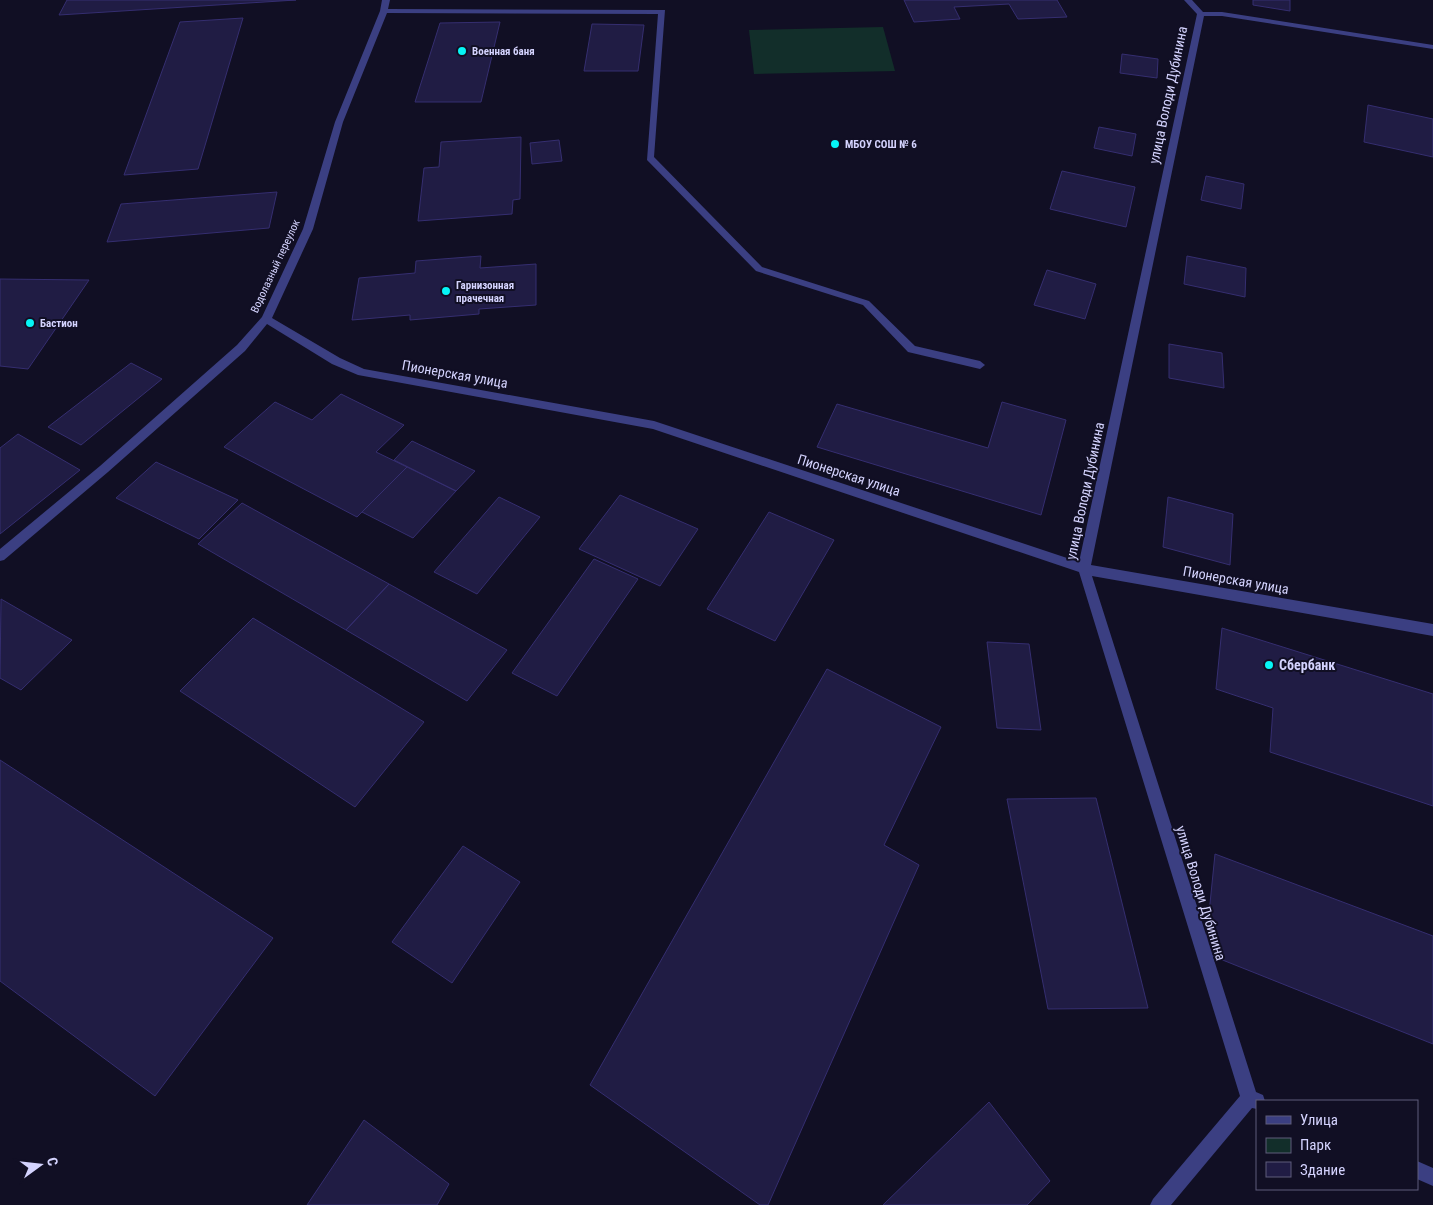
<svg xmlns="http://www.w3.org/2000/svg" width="1433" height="1205" viewBox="0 0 1433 1205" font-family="'Roboto Condensed',sans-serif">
<rect width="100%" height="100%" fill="#110f24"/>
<path fill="#122e2a" d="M 883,27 L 895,71 L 754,74 L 749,30 Z"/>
<path fill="#201c44" stroke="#352e70" d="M 67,0 L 296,0 L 59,15 Z
M 904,0 L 1057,0 L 1067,17 L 1018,19 L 1009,4 L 954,7 L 960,19 L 914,22 Z
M 1253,0 L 1290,0 L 1290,11 L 1253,5 Z
M 243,18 L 198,169 L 124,175 L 180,22 Z
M 500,22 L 481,102 L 415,102 L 440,23 Z
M 592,24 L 644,25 L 638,71 L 584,71 Z
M 1122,54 L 1158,59 L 1157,78 L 1120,73 Z
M 1368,105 L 1433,119 L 1433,157 L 1364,142 Z
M 1099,127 L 1136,134 L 1132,156 L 1094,148 Z
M 521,137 L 520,199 L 513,200 L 512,214 L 418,221 L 424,168 L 439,167 L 441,142 Z
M 559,140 L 562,161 L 532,164 L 530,143 Z
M 1062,171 L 1135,187 L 1126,227 L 1050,209 Z
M 1206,176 L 1244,184 L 1241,209 L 1201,200 Z
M 277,192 L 269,228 L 107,242 L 121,204 Z
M 481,256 L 480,268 L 536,264 L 536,305 L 479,309 L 479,314 L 410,320 L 410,315 L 352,320 L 359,278 L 415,273 L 416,261 Z
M 1187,256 L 1246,268 L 1245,297 L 1184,284 Z
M 1047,270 L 1096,284 L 1085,319 L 1034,305 Z
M 0,279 L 89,280 L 28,369 L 0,366 Z
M 1169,344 L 1222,353 L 1224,388 L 1169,378 Z
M 131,363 L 162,379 L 81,445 L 48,427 Z
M 341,394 L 404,425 L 376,452 L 407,467 L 357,517 L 224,447 L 275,402 L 312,420 Z
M 1002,402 L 1066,420 L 1041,515 L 817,447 L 837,404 L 988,448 Z
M 18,434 L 80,470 L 0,534 L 0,448 Z
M 412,441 L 475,471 L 456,491 L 394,460 Z
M 156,462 L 238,500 L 199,539 L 116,498 Z
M 407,467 L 456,491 L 413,538 L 362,512 Z
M 620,495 L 698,529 L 660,586 L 579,549 Z
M 499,497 L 540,517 L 477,594 L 434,572 Z
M 1168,497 L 1233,514 L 1230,565 L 1163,547 Z
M 242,503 L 389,584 L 346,630 L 198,544 Z
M 769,512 L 834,540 L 775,641 L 707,609 Z
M 594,559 L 638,579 L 557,696 L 512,673 Z
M 389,584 L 507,650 L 467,701 L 346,630 Z
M 1,599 L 72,640 L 21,690 L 0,678 Z
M 253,618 L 424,722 L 355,807 L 180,691 Z
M 1222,628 L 1433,694 L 1433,806 L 1270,752 L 1273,708 L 1216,689 Z
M 987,642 L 1029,644 L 1041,730 L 997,728 Z
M 827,669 L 941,727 L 884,845 L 919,865 L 768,1205 L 760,1205 L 590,1085 Z
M 0,760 L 273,938 L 155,1096 L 0,981 Z
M 1096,798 L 1148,1008 L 1048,1009 L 1007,799 Z
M 463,846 L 520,882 L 452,983 L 392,942 Z
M 1215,854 L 1433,936 L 1433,1044 L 1205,953 Z
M 989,1102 L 1050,1181 L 1027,1205 L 883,1205 Z
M 364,1120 L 449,1184 L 437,1205 L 307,1205 Z"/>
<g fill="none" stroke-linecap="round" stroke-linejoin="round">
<path fill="#3b3f82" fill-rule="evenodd" d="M 382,0 L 390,0 L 388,9 L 665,10 L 654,157 L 762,267 L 869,301 L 915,346 L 980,361 L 985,365 L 980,369 L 908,352 L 863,305 L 756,271 L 647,160 L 658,14 L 387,13 L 343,122 L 313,229 L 272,318 L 340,358 L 364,369 L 654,421 L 1079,562 L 1197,14 L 1184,0 L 1192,0 L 1203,12 L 1222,12 L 1433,45 L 1433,49 L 1222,16 L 1204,16 L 1091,565 L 1433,624 L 1433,636 L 1092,576 L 1256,1092 L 1263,1095 L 1265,1101 L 1257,1101 L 1257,1109 L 1252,1108 L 1171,1205 L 1150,1205 L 1153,1199 L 1240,1096 L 1079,572 L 653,429 L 358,375 L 332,364 L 267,324 L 245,351 L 108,472 L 4,560 L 0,561 L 0,549 L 100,466 L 237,345 L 262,317 L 303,229 L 335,122 L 380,11 Z
M 1417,1161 L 1433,1168 L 1433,1186 L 1417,1179 Z"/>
</g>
<g fill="#06f5f6" stroke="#110f24" stroke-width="2">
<circle cx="462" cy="51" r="5"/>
<circle cx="835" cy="144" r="5"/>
<circle cx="446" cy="291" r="5"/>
<circle cx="30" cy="323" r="5"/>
<circle cx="1269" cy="665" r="5"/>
</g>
<g text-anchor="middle" stroke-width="4" stroke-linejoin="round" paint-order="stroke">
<g font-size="11" font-weight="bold" fill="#d4d3fe" stroke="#110f24" text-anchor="start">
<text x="472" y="55">Военная баня</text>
<text x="845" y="148">МБОУ СОШ № 6</text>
<text x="456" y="289">Гарнизонная<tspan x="456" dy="13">прачечная</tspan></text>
<text x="40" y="327">Бастион</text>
</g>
<g font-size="11" fill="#d4d3fe" stroke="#110f24">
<text transform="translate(275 266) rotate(-65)" y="4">Водолазный переулок</text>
</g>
<g font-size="14" fill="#d4d3fe" stroke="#110f24">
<text transform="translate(1168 95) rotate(-78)" y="5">улица Володи Дубинина</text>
<text transform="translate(455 374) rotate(10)" y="5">Пионерская улица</text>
<text transform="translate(849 475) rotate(18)" y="5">Пионерская улица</text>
<text transform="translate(1085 491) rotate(-78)" y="5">улица Володи Дубинина</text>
<text transform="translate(1236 580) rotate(10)" y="5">Пионерская улица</text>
<text transform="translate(1201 893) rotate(73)" y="5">улица Володи Дубинина</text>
</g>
<g font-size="14" font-weight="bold" fill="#d4d3fe" stroke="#110f24" text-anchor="start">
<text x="1279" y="670">Сбербанк</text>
</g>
</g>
<rect x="1256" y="1100" width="162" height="90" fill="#110f24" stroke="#5f5d7b"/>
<rect x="1266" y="1116" width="25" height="8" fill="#3b3f82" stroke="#5f5d7b"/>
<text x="1300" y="1125" font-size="15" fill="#d4d3fe">Улица</text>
<rect x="1266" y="1138" width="25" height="15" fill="#122e2a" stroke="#5f5d7b"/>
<text x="1300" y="1150" font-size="15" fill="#d4d3fe">Парк</text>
<rect x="1266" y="1162" width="25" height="15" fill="#201c44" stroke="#5f5d7b"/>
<text x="1300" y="1175" font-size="15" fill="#d4d3fe">Здание</text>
<g transform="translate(40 1165) rotate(75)" stroke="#110f24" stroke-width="4" paint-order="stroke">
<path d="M0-4L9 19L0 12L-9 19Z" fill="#d4d3fe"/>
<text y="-8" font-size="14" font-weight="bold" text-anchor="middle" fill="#d4d3fe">С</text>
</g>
</svg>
